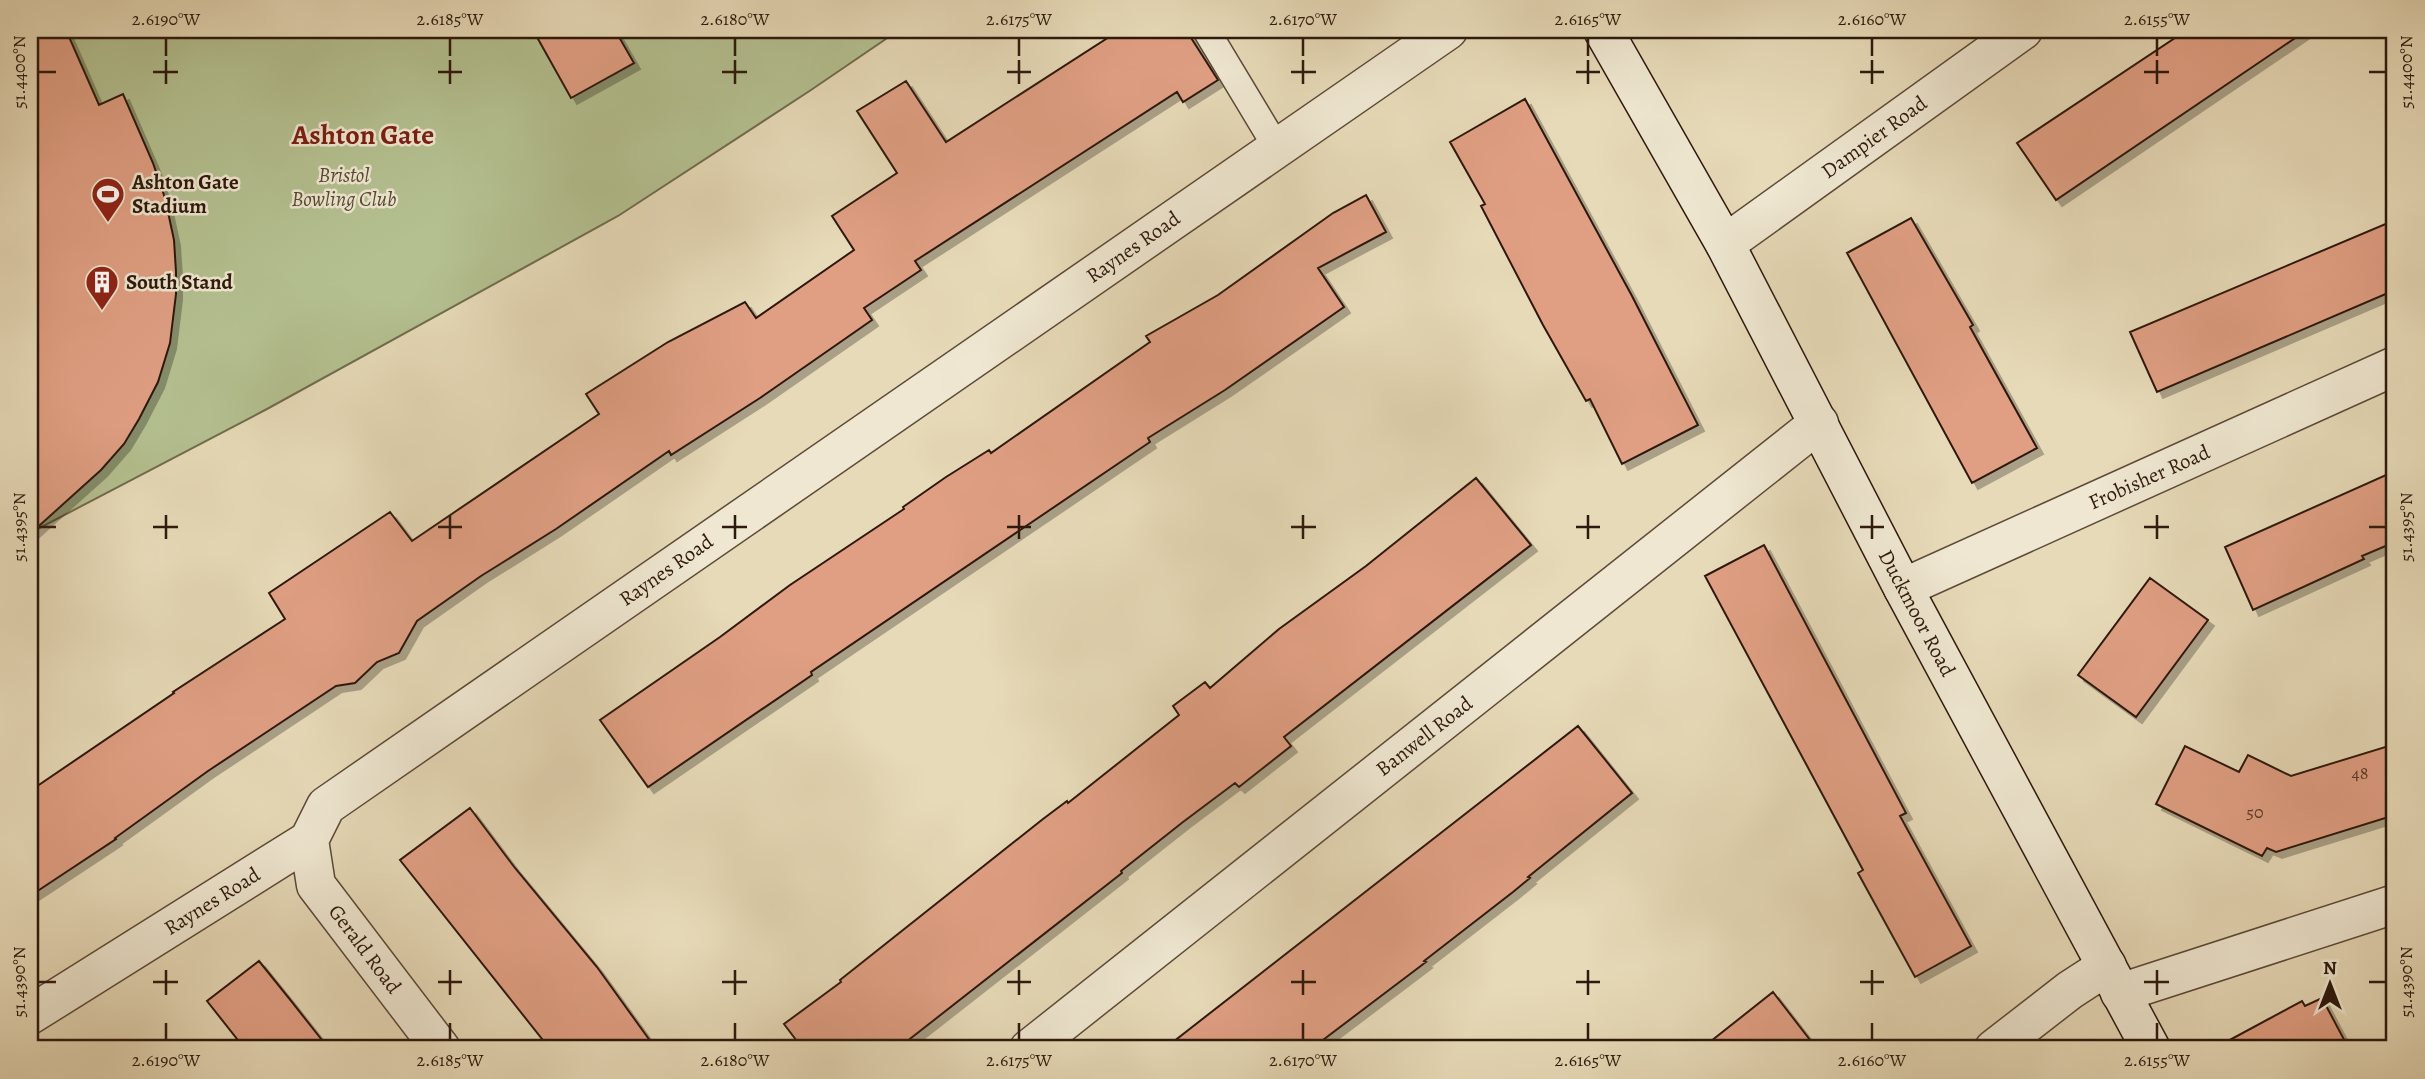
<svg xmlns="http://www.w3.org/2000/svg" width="2425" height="1079" viewBox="0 0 2425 1079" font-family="Alegreya,serif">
<defs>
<filter id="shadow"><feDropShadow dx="6" dy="6" stdDeviation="0" flood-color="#0004"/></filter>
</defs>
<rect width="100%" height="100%" fill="#e7dab8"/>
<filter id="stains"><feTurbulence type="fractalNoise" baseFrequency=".00286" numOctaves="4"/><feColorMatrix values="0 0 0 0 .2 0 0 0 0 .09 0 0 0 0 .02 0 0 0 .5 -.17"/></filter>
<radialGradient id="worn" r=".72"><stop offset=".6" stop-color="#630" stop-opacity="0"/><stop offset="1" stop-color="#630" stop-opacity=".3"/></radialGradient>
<path fill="#b4c090" stroke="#706c4e" stroke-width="2" d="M 30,30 L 899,30 L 811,90 L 618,216 L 267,409 L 30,533 Z"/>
<path fill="#e09f83" stroke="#2d190d" stroke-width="2" filter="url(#shadow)" d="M 30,30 L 66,30 L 99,105 L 123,94 L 153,163 L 165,198 L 174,240 L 176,272 L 176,294 L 170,343 L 158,382 L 139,419 L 124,444 L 101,470 L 30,534 Z
M 533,30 L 615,30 L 634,63 L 571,98 Z
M 1120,30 L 1186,30 L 1218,80 L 1183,102 L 1177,92 L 915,261 L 921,270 L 864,308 L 872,320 L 760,398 L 671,455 L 669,451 L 556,529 L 481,576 L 417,621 L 399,653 L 377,662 L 355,683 L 336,686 L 208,771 L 115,838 L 116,839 L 30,896 L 30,791 L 174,693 L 173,692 L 285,619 L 269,593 L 390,512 L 412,541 L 599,414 L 586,394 L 668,342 L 745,302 L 756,318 L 854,250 L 832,216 L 897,173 L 857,111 L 906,81 L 946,142 Z
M 2187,30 L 2307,30 L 2056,200 L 2017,143 Z
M 1525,99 L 1632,296 L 1698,425 L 1622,464 L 1590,399 L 1586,401 L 1543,325 L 1481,206 L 1485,204 L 1450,142 Z
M 1366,195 L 1386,232 L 1318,268 L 1344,307 L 1225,390 L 1148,438 L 1150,442 L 811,672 L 812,675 L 648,787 L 600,720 L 720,637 L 790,585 L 904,509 L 903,507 L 946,477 L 989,450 L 991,453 L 1150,342 L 1146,336 L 1218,295 L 1333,213 Z
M 1911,218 L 1973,325 L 1970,327 L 2037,448 L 1972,483 L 1847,253 Z
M 2395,220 L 2395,290 L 2157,392 L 2130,332 Z
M 2395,471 L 2395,542 L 2362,556 L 2364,559 L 2253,610 L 2225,547 Z
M 1476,478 L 1531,545 L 1284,737 L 1291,746 L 1239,787 L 1235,783 L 1183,822 L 1121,871 L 1122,873 L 897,1049 L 803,1049 L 784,1024 L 841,982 L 840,980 L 1043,819 L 1067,801 L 1068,803 L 1179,715 L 1173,706 L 1205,682 L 1210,688 L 1279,629 L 1366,566 Z
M 1764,545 L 1906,813 L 1900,816 L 1971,946 L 1915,977 L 1858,873 L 1863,870 L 1705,576 Z
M 2150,578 L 2208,620 L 2136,717 L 2078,675 Z
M 1578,726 L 1632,793 L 1528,877 L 1530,878 L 1513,892 L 1424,961 L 1426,962 L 1311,1049 L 1164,1049 Z
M 2395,744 L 2395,815 L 2276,852 L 2267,848 L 2262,856 L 2156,804 L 2185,746 L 2239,772 L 2248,755 L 2291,776 Z
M 470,808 L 515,868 L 597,967 L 656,1049 L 550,1049 L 400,860 Z
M 259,961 L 292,1002 L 329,1049 L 245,1049 L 207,1001 Z
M 1773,992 L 1817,1049 L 1701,1049 Z
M 2322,998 L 2349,1049 L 2213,1049 L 2302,1001 L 2305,1006 Z"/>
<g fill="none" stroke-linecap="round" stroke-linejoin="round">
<defs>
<path id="lane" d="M 1206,30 L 1277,148"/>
<path id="street" d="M 1725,244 L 2023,30
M 1903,588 L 2395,366
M 309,840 L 316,885 L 441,1049
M 2120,993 L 2395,904
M 30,1015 L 309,840 L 326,806 L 1448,30
M 1029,1049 L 1819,423
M 1994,1049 L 2070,990 L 2107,966"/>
<path id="secondary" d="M 1603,30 L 1725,244 L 1903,588 L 2151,1049"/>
</defs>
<use href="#lane" stroke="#5c4938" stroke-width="29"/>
<use href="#street" stroke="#5c4938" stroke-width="41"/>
<use href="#secondary" stroke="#2d190d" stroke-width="41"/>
<use href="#lane" stroke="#efe7d1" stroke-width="26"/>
<use href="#street" stroke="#efe7d1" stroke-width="38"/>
<use href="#secondary" stroke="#efe7d1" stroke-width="38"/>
</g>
<path fill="none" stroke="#2d190d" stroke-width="2.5" d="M 166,38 L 166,56M 450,38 L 450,56M 735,38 L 735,56M 1019,38 L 1019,56M 1303,38 L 1303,56M 1588,38 L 1588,56M 1872,38 L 1872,56M 2157,38 L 2157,56M 166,60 L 166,84M 450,60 L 450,84M 735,60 L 735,84M 1019,60 L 1019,84M 1303,60 L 1303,84M 1588,60 L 1588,84M 1872,60 L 1872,84M 2157,60 L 2157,84M 38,72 L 56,72M 153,72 L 178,72M 438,72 L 462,72M 722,72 L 747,72M 1007,72 L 1031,72M 1291,72 L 1316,72M 1576,72 L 1600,72M 1860,72 L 1884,72M 2144,72 L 2169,72M 2369,72 L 2386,72M 166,515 L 166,539M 450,515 L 450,539M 735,515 L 735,539M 1019,515 L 1019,539M 1303,515 L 1303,539M 1588,515 L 1588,539M 1872,515 L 1872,539M 2157,515 L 2157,539M 38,527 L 56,527M 153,527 L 178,527M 438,527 L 462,527M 722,527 L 747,527M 1007,527 L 1031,527M 1291,527 L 1316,527M 1576,527 L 1600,527M 1860,527 L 1884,527M 2144,527 L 2169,527M 2369,527 L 2386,527M 166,970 L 166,995M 450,970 L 450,995M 735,970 L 735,995M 1019,970 L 1019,995M 1303,970 L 1303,995M 1588,970 L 1588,995M 1872,970 L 1872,995M 2157,970 L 2157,995M 38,982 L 56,982M 153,982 L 178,982M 438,982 L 462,982M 722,982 L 747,982M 1007,982 L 1031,982M 1291,982 L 1316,982M 1576,982 L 1600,982M 1860,982 L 1884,982M 2144,982 L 2169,982M 2369,982 L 2386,982M 166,1023 L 166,1040M 450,1023 L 450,1040M 735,1023 L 735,1040M 1019,1023 L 1019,1040M 1303,1023 L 1303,1040M 1588,1023 L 1588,1040M 1872,1023 L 1872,1040M 2157,1023 L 2157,1040"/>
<defs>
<symbol id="stadium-pin" viewBox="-11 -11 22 30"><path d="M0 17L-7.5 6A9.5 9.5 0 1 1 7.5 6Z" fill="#8f2418" stroke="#efe7d1"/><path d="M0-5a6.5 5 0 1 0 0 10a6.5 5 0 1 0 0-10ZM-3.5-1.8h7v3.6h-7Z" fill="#fff"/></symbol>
<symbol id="building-pin" viewBox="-11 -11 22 30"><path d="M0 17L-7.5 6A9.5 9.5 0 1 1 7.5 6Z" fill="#8f2418" stroke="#efe7d1"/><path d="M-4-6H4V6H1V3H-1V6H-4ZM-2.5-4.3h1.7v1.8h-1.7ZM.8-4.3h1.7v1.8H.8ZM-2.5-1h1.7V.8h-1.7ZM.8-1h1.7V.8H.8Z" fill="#fff"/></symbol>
</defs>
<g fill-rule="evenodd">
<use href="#stadium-pin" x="89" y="175" width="38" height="52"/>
<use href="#building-pin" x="83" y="263" width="38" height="52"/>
</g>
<g text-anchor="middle" stroke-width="5" stroke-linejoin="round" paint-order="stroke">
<g font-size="18" fill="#5a3a2a">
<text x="2360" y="779">48</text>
<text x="2255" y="818">50</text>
</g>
<g font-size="21" fill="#2d190d" stroke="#efe7d1">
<text transform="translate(1874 137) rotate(-36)" y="7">Dampier Road</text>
<text transform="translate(1133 247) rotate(-35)" y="7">Raynes Road</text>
<text transform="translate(2149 477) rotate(-24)" y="7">Frobisher Road</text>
<text transform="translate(666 570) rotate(-35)" y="7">Raynes Road</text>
<text transform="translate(1917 613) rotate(62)" y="7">Duckmoor Road</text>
<text transform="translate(1424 736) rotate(-38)" y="7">Banwell Road</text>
<text transform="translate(212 901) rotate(-32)" y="7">Raynes Road</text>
<text transform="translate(365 949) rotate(53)" y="7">Gerald Road</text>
</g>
<g font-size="21" font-style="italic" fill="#564b34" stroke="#efe7d1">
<text x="344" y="182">Bristol<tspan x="344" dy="24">Bowling Club</tspan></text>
</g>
<g font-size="21" font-weight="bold" fill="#2d190d" stroke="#efe7d1" text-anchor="start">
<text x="132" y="189">Ashton Gate<tspan x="132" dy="24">Stadium</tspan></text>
<text x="126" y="289">South Stand</text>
</g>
<g font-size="28" font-weight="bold" fill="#7a1f14" stroke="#efe7d1">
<text x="363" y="144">Ashton Gate</text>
</g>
</g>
<rect width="2425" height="1079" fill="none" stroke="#e7dab8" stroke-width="77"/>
<g transform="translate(2330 984)" stroke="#efe7d1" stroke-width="5" paint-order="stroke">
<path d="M0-5L12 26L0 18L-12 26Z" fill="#2d190d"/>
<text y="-10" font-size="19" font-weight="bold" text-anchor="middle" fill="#2d190d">N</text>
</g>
<rect x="38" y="38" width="2348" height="1002" fill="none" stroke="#2d190d" stroke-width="2.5"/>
<g font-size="18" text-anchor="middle" fill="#2d190d">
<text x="166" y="25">2.6190°W</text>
<text x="450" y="25">2.6185°W</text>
<text x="735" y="25">2.6180°W</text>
<text x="1019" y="25">2.6175°W</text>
<text x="1303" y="25">2.6170°W</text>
<text x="1588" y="25">2.6165°W</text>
<text x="1872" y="25">2.6160°W</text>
<text x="2157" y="25">2.6155°W</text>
<text transform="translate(19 72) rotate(-90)" y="6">51.4400°N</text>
<text transform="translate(2406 72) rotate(-90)" y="6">51.4400°N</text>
<text transform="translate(19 527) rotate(-90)" y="6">51.4395°N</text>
<text transform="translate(2406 527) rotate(-90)" y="6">51.4395°N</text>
<text transform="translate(19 982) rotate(-90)" y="6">51.4390°N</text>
<text transform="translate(2406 982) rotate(-90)" y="6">51.4390°N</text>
<text x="166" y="1066">2.6190°W</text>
<text x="450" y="1066">2.6185°W</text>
<text x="735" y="1066">2.6180°W</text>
<text x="1019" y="1066">2.6175°W</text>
<text x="1303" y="1066">2.6170°W</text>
<text x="1588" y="1066">2.6165°W</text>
<text x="1872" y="1066">2.6160°W</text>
<text x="2157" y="1066">2.6155°W</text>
</g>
<rect width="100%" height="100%" filter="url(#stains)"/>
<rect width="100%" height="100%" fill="url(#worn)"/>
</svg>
